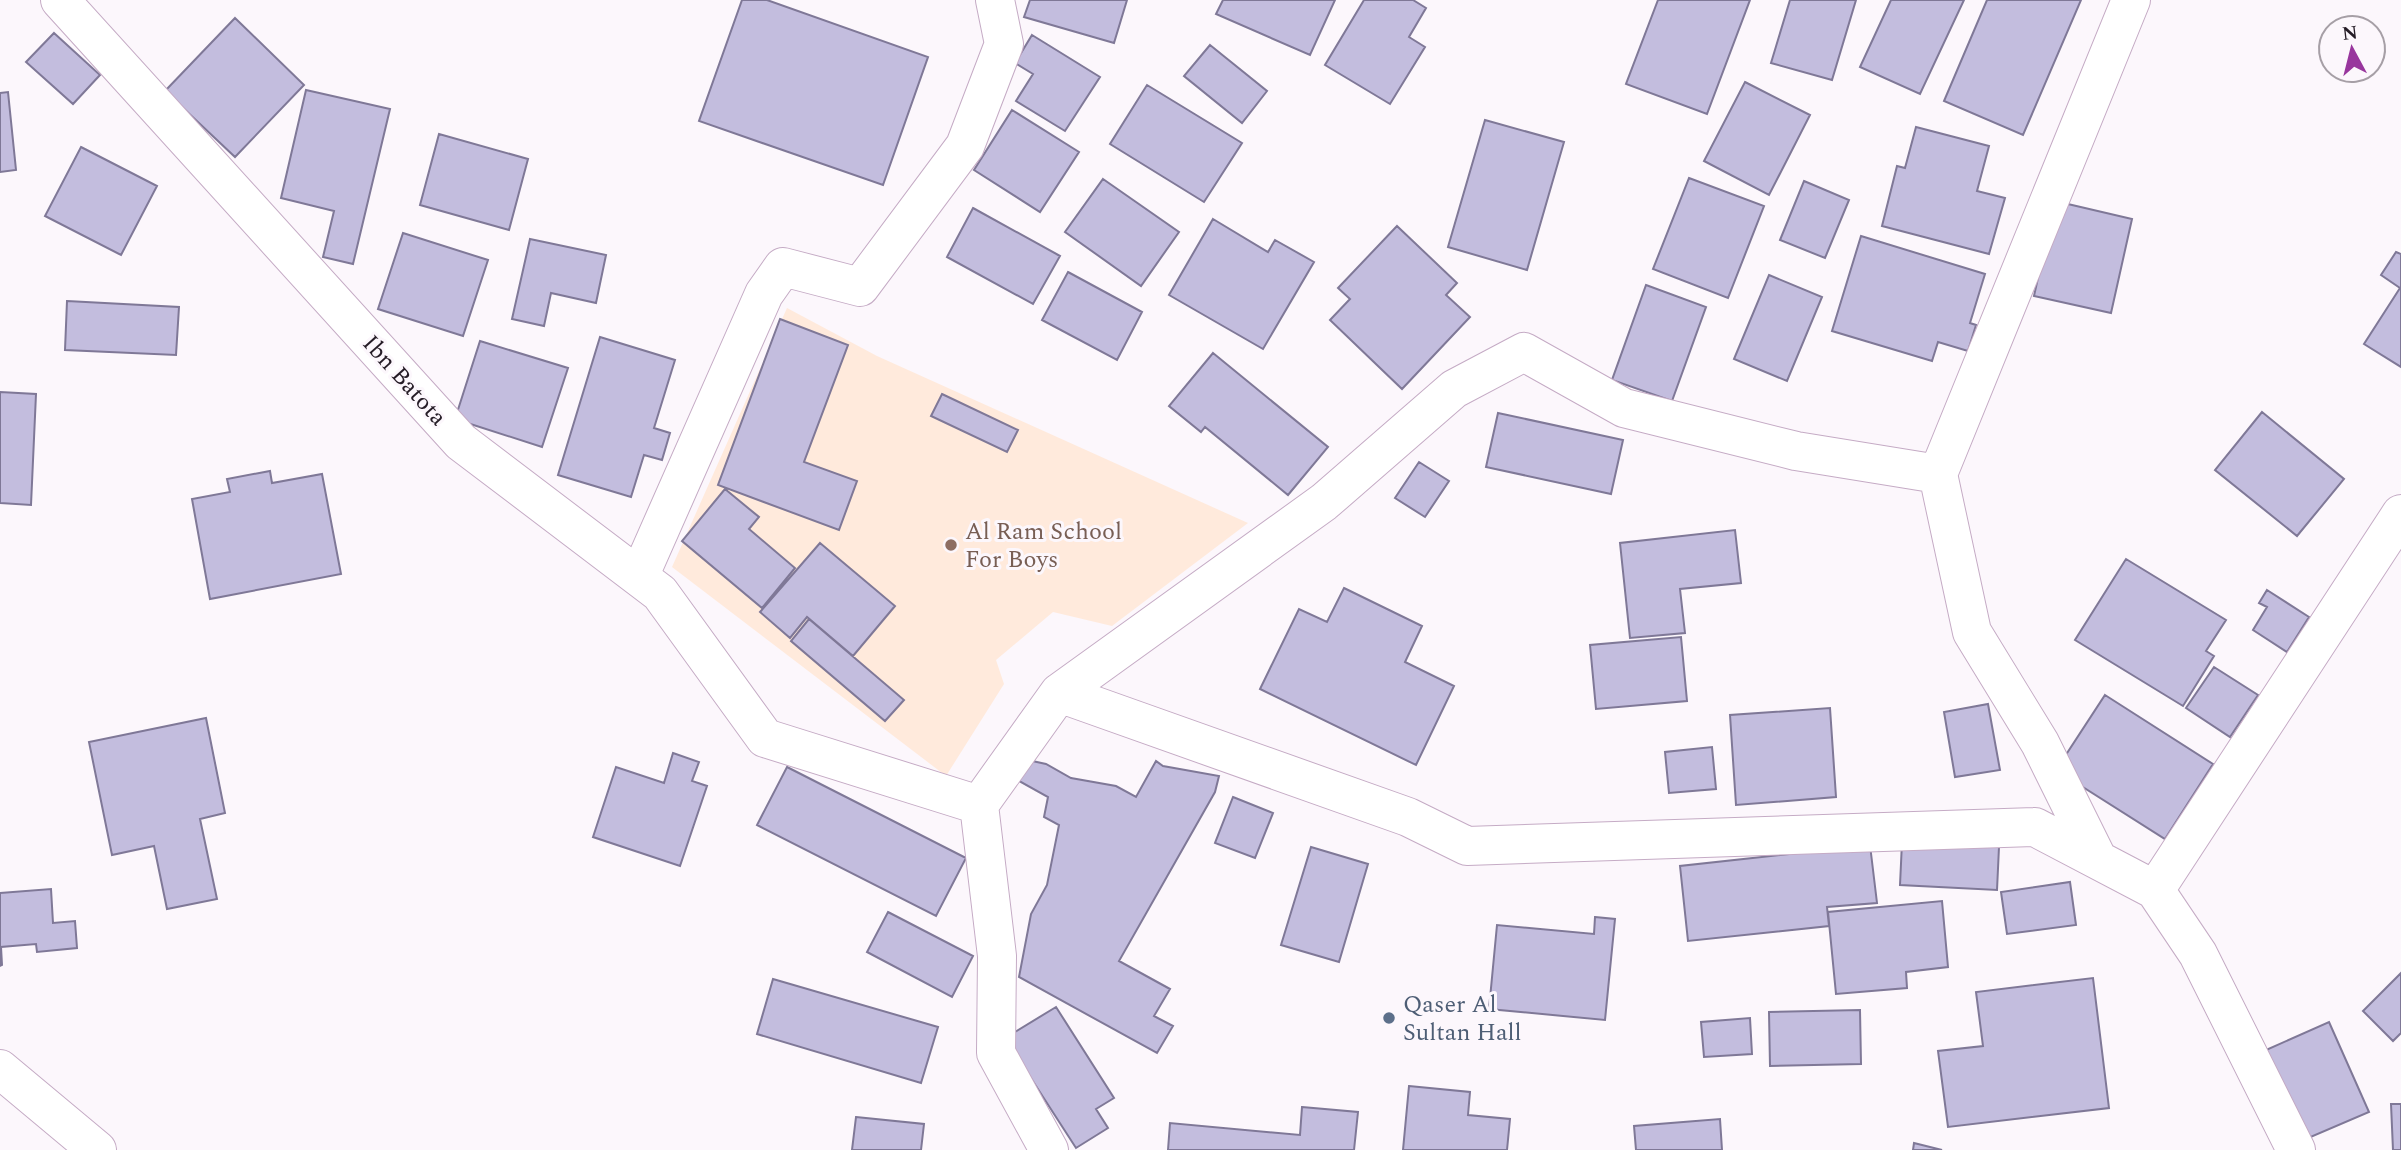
<svg xmlns="http://www.w3.org/2000/svg" width="2401" height="1150" viewBox="0 0 2401 1150" font-family="Spectral,serif">
<rect width="100%" height="100%" fill="#fcf7fc"/>
<path fill="#ffeadc" d="M 787,308 L 877,356 L 1248,523 L 1112,626 L 1053,612 L 996,660 L 1004,684 L 946,776 L 672,567 Z"/>
<path fill="#c3bdde" stroke="#7f7897" stroke-width="2" d="M 742,0 L 767,0 L 928,57 L 883,185 L 699,121 Z
M 1030,0 L 1127,0 L 1114,43 L 1024,17 Z
M 1223,0 L 1335,0 L 1310,55 L 1216,14 Z
M 1364,0 L 1413,0 L 1426,8 L 1409,37 L 1425,47 L 1390,104 L 1325,65 Z
M 1658,0 L 1750,0 L 1707,114 L 1626,84 Z
M 1790,0 L 1856,0 L 1832,80 L 1771,63 Z
M 1891,0 L 1964,0 L 1920,94 L 1860,67 Z
M 1987,0 L 2081,0 L 2023,135 L 1944,101 Z
M 235,18 L 304,85 L 235,157 L 165,91 Z
M 54,33 L 100,75 L 73,104 L 26,62 Z
M 1032,35 L 1100,77 L 1065,131 L 1016,101 L 1033,74 L 1015,63 Z
M 1210,45 L 1267,91 L 1242,123 L 1184,76 Z
M 1745,82 L 1810,115 L 1769,195 L 1704,161 Z
M 1147,85 L 1242,143 L 1204,202 L 1110,144 Z
M 306,90 L 390,109 L 353,264 L 323,257 L 334,211 L 281,198 Z
M 8,92 L 16,170 L 0,172 L 0,93 Z
M 1012,110 L 1079,152 L 1040,212 L 974,170 Z
M 1485,120 L 1564,142 L 1527,270 L 1448,247 Z
M 1916,127 L 1989,146 L 1977,191 L 2005,198 L 1989,254 L 1882,226 L 1897,166 L 1905,168 Z
M 439,134 L 528,159 L 509,230 L 420,205 Z
M 81,147 L 157,186 L 121,255 L 45,216 Z
M 1689,178 L 1764,206 L 1728,298 L 1653,269 Z
M 1103,179 L 1179,232 L 1141,286 L 1065,232 Z
M 1804,181 L 1849,200 L 1825,258 L 1780,240 Z
M 2055,201 L 2132,219 L 2111,313 L 2034,296 Z
M 973,208 L 1060,256 L 1033,304 L 947,257 Z
M 1213,219 L 1268,252 L 1275,240 L 1314,262 L 1263,349 L 1169,295 Z
M 1397,226 L 1457,283 L 1446,295 L 1470,317 L 1402,389 L 1330,320 L 1350,299 L 1338,288 Z
M 403,233 L 488,260 L 463,336 L 378,309 Z
M 1861,236 L 1985,274 L 1970,323 L 1976,325 L 1968,351 L 1938,342 L 1932,361 L 1832,331 Z
M 530,239 L 606,255 L 596,303 L 551,293 L 544,326 L 512,319 Z
M 2396,252 L 2401,254 L 2401,367 L 2364,344 L 2400,288 L 2381,275 Z
M 1068,272 L 1142,312 L 1117,360 L 1042,320 Z
M 1769,275 L 1822,297 L 1787,381 L 1734,359 Z
M 1646,285 L 1706,307 L 1672,401 L 1612,380 Z
M 67,301 L 179,307 L 176,355 L 65,350 Z
M 780,319 L 848,345 L 804,462 L 857,481 L 839,530 L 718,485 Z
M 600,337 L 675,360 L 654,428 L 670,433 L 662,460 L 644,455 L 631,497 L 558,475 Z
M 480,341 L 568,368 L 542,447 L 455,419 Z
M 1213,353 L 1328,447 L 1288,495 L 1205,427 L 1201,432 L 1169,406 Z
M 0,392 L 36,394 L 31,505 L 0,503 Z
M 942,394 L 1018,430 L 1007,452 L 931,416 Z
M 2262,412 L 2344,479 L 2297,536 L 2215,470 Z
M 1498,413 L 1623,440 L 1611,494 L 1486,467 Z
M 1419,462 L 1449,481 L 1425,517 L 1395,498 Z
M 270,471 L 272,483 L 322,474 L 341,574 L 210,599 L 192,499 L 230,492 L 227,479 Z
M 725,489 L 759,517 L 749,529 L 795,568 L 762,608 L 682,541 Z
M 1735,530 L 1741,583 L 1680,589 L 1685,633 L 1630,638 L 1620,543 Z
M 820,543 L 895,606 L 853,656 L 807,617 L 790,638 L 760,612 Z
M 2126,559 L 2226,620 L 2206,651 L 2214,656 L 2183,706 L 2075,640 Z
M 1344,588 L 1422,626 L 1405,662 L 1454,686 L 1416,765 L 1260,689 L 1299,609 L 1327,622 Z
M 2267,590 L 2309,617 L 2287,652 L 2253,630 L 2267,607 L 2259,603 Z
M 809,619 L 904,700 L 885,721 L 791,641 Z
M 1681,637 L 1687,701 L 1596,709 L 1590,645 Z
M 2214,667 L 2258,695 L 2230,737 L 2186,708 Z
M 2105,695 L 2213,764 L 2165,839 L 2056,770 Z
M 1988,704 L 2000,770 L 1955,777 L 1944,712 Z
M 1830,708 L 1836,797 L 1736,805 L 1730,715 Z
M 206,718 L 225,813 L 200,819 L 217,899 L 167,909 L 154,846 L 112,855 L 89,742 Z
M 1712,747 L 1716,789 L 1669,793 L 1665,752 Z
M 673,753 L 699,762 L 692,781 L 707,786 L 680,866 L 593,837 L 616,767 L 664,783 Z
M 1023,759 L 1046,764 L 1071,778 L 1116,786 L 1136,797 L 1156,761 L 1163,766 L 1219,776 L 1215,792 L 1119,961 L 1170,989 L 1154,1016 L 1173,1026 L 1157,1053 L 1019,977 L 1031,914 L 1047,885 L 1059,825 L 1044,817 L 1048,797 L 1019,781 Z
M 787,767 L 966,858 L 936,916 L 757,825 Z
M 1233,797 L 1273,813 L 1255,858 L 1215,843 Z
M 1902,842 L 1999,847 L 1997,890 L 1900,885 Z
M 1870,845 L 1877,903 L 1827,907 L 1829,926 L 1688,941 L 1680,866 Z
M 1311,847 L 1368,864 L 1339,962 L 1281,945 Z
M 2070,882 L 2076,925 L 2007,934 L 2001,892 Z
M 51,889 L 53,923 L 75,921 L 77,948 L 37,952 L 36,944 L 1,947 L 2,965 L 0,966 L 0,893 Z
M 1942,901 L 1948,967 L 1906,972 L 1907,988 L 1836,994 L 1828,912 Z
M 888,912 L 973,956 L 952,997 L 867,952 Z
M 1595,917 L 1615,919 L 1605,1020 L 1489,1009 L 1497,925 L 1594,934 Z
M 2401,973 L 2401,1033 L 2393,1041 L 2363,1011 Z
M 2093,978 L 2109,1108 L 1948,1127 L 1938,1051 L 1983,1046 L 1976,992 Z
M 773,979 L 938,1027 L 921,1083 L 757,1034 Z
M 1056,1007 L 1114,1098 L 1096,1109 L 1108,1128 L 1076,1148 L 1005,1038 Z
M 1860,1010 L 1861,1064 L 1770,1066 L 1769,1012 Z
M 1750,1018 L 1752,1054 L 1704,1057 L 1701,1022 Z
M 2329,1022 L 2369,1112 L 2306,1139 L 2266,1050 Z
M 1409,1086 L 1470,1092 L 1468,1115 L 1510,1119 L 1507,1150 L 1403,1150 Z
M 2391,1104 L 2401,1104 L 2401,1150 L 2393,1150 Z
M 1302,1107 L 1358,1112 L 1354,1150 L 1168,1150 L 1170,1123 L 1300,1135 Z
M 856,1117 L 924,1124 L 921,1150 L 852,1150 Z
M 1720,1119 L 1722,1150 L 1636,1150 L 1634,1126 Z
M 1914,1143 L 1942,1150 L 1913,1150 Z"/>
<g fill="none" stroke-linecap="round" stroke-linejoin="round">
<defs>
<path id="minor" d="M 60,0 L 461,442 L 660,593 L 765,738 L 979,805
M 1938,474 L 2131,0
M 639,577 L 764,294 L 783,267 L 860,287 L 965,146 L 1004,44 L 995,0
M 1059,693 L 1324,502 L 1454,389 L 1524,352 L 1624,408 L 1796,451 L 1938,474 L 1972,632 L 2040,743 L 2098,860
M 2155,890 L 2401,514
M 0,1069 L 97,1150
M 1049,1150 L 996,1053 L 997,956 L 979,805 L 1059,693 L 1408,817 L 1467,846 L 2035,827 L 2155,890 L 2198,954 L 2296,1150"/>
</defs>
<use href="#minor" stroke="#c5abc5" stroke-width="40"/>
<use href="#minor" stroke="#fff" stroke-width="38"/>
</g>
<circle fill="#8d6e63" stroke="#fcf7fc" stroke-width="2.5" cx="951" cy="545" r="7"/>
<circle fill="#5c6f8a" stroke="#fcf7fc" stroke-width="2.5" cx="1389" cy="1018" r="7"/>
<g text-anchor="middle" stroke-width="6" stroke-linejoin="round" paint-order="stroke">
<g font-size="24" fill="#251c26" stroke="#fcf7fc">
<text transform="translate(405 380) rotate(48)" y="8">Ibn Batota</text>
</g>
<g font-size="24" fill="#785e54" stroke="#fcf7fc" text-anchor="start">
<text x="965" y="539">Al Ram School<tspan x="965" dy="28">For Boys</tspan></text>
</g>
<g font-size="24" fill="#4e5e75" stroke="#fcf7fc" text-anchor="start">
<text x="1403" y="1012">Qaser Al<tspan x="1403" dy="28">Sultan Hall</tspan></text>
</g>
</g>
<g transform="translate(2352 49) rotate(353)"><circle r="33" fill="#fcf7fc" stroke="#a69fa6" stroke-width="2"/>
<path d="M0-5L12 26L0 18L-12 26Z" fill="#98369d"/>
<text y="-10" font-size="19" font-weight="bold" text-anchor="middle" fill="#251c26">N</text>
</g>
</svg>
